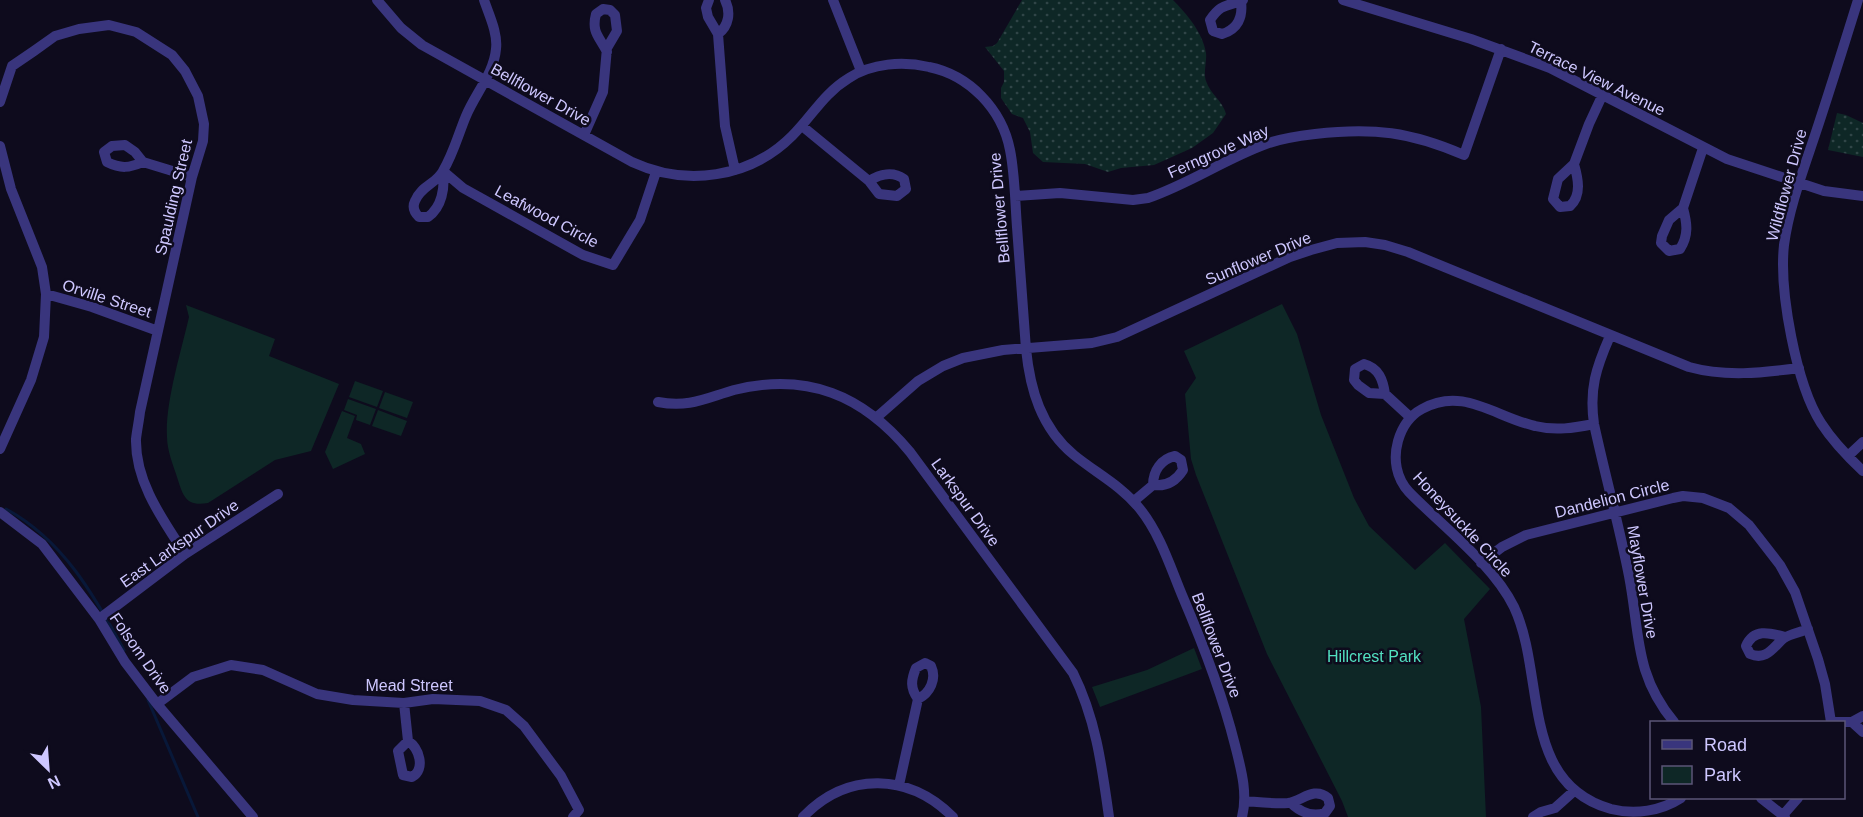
<svg xmlns="http://www.w3.org/2000/svg" width="1863" height="817" viewBox="0 0 1863 817" font-family="Arial,sans-serif">
<defs>
<pattern id="grass-dots" width="8" height="8" patternUnits="userSpaceOnUse" patternTransform="scale(1.5)"><rect width="8" height="8" fill="#0e2726"/><path d="M2 2h.1M6 6h.1" fill="none" stroke="#304547" stroke-width="1.8" stroke-linecap="round"/></pattern>
</defs>
<rect width="100%" height="100%" fill="#0e0b1d"/>
<path fill="url(#grass-dots)" d="M 1022,0 L 1173,0 C 1187,14 1203,33 1206,53 C 1207,62 1203,72 1206,81 C 1210,94 1223,101 1226,114 L 1213,133 L 1192,148 L 1154,165 L 1121,168 L 1108,172 L 1085,164 L 1043,162 L 1033,153 L 1030,132 L 1023,118 L 1012,114 L 1001,98 L 1001,88 L 1004,82 L 1004,71 L 985,47 L 993,46 L 997,43 Z
M 1837,113 L 1846,115 L 1863,123 L 1863,157 L 1828,150 Z"/>
<path fill="#0e2726" d="M 1282,304 L 1297,334 L 1321,415 L 1354,498 L 1369,526 L 1415,570 L 1445,543 L 1490,589 L 1464,619 L 1481,707 L 1486,817 L 1348,817 L 1342,801 L 1267,654 L 1196,475 L 1191,459 L 1185,394 L 1196,378 L 1184,351 Z
M 186,305 L 275,339 L 269,356 L 339,384 L 311,451 L 275,460 L 208,503 C 186,507 183,496 177,477 C 173,465 167,450 167,437 C 165,403 181,352 189,317 Z
M 355,381 L 383,391 L 377,407 L 349,397 Z
M 385,392 L 413,402 L 407,418 L 379,408 Z
M 348,399 L 376,409 L 370,425 L 356,420 L 357,415 L 344,410 Z
M 378,410 L 407,421 L 401,436 L 372,426 Z
M 342,411 L 355,416 L 347,438 L 361,444 L 365,454 L 333,469 L 325,452 Z
M 1194,648 L 1202,669 L 1100,707 L 1092,687 L 1147,670 Z"/>
<g fill="none" stroke-linecap="round" stroke-linejoin="round">
<path stroke="#081839" stroke-width="3" d="M 6,509 C 63,540 94,595 124,650
M 148,700 L 198,817"/>
<path stroke="#39357d" stroke-width="10" d="M 377,0 L 401,28 L 422,45 L 632,162 C 686,187 750,178 792,136 C 813,115 823,94 849,78 C 872,63 903,61 929,67 C 969,75 1002,109 1010,150 C 1015,175 1015,201 1017,227 C 1020,268 1023,309 1026,349 C 1030,389 1041,428 1074,455 C 1096,473 1122,486 1140,509 C 1160,534 1170,566 1182,595 C 1203,644 1222,693 1235,745 C 1241,769 1248,793 1242,817
M 709,0 L 706,8 L 708,17 L 718,34 L 725,126 L 735,170
M 833,0 L 861,71
M 1343,0 L 1471,39 L 1550,68 L 1727,159 L 1824,191 L 1863,196
M 1858,0 C 1844,45 1830,90 1815,135 C 1803,171 1789,208 1784,245 C 1779,291 1796,384 1821,423 C 1832,440 1848,457 1863,471
M 1241,2 C 1243,17 1238,29 1222,34 L 1213,31 L 1210,20 C 1222,2 1228,7 1243,0
M 718,34 C 729,26 731,12 725,0
M 0,102 L 12,66 L 34,51 L 55,36 L 79,29 L 109,25 L 136,32 L 172,55 L 185,71 L 198,96 L 204,124 L 203,141 L 192,177 L 140,412 C 139,421 137,430 136,439 C 135,482 163,520 185,554
M 802,126 L 869,181 L 879,194 L 897,196 L 906,189 L 904,179 C 893,171 880,174 869,181
M 584,135 L 603,92 L 607,48 L 617,31 L 615,15 L 610,10 L 603,9 L 596,14 C 591,33 600,37 607,52
M 125,145 L 135,152 L 143,162 C 129,168 121,169 107,162 L 104,152 L 112,146 Z
M 0,146 L 11,189 L 42,267 L 46,294 L 44,337 L 31,380 L 0,449
M 143,162 L 192,177
M 1574,164 C 1578,178 1582,195 1570,206 L 1560,207 L 1553,199 L 1558,179 L 1574,164 L 1589,124 L 1602,96
M 443,171 C 445,188 442,207 428,217 L 419,217 C 414,212 412,207 415,201 C 421,186 436,184 443,171 C 454,152 458,135 466,116 C 475,94 494,73 496,49 C 498,33 489,15 484,0
M 443,171 L 463,188 L 583,255 L 613,265 L 640,220 L 656,172
M 1015,196 L 1060,193 L 1133,200 L 1148,198 C 1189,184 1225,159 1266,144 C 1282,138 1298,136 1315,134 C 1373,127 1411,132 1464,155 L 1501,49
M 1683,208 C 1687,223 1689,235 1680,249 L 1669,251 L 1661,243 L 1662,236 L 1669,220 L 1683,208 L 1703,148
M 46,294 L 92,307 L 158,331
M 1610,336 C 1596,368 1589,389 1594,424 C 1605,475 1619,525 1629,576 C 1640,633 1634,674 1674,722
M 1385,394 C 1383,380 1379,368 1364,364 L 1355,369 L 1354,380 L 1358,385 L 1369,393 L 1385,394 L 1410,417
M 658,402 C 689,408 706,398 734,390 C 807,372 863,395 910,452 L 1073,673 C 1096,719 1102,767 1109,817
M 877,417 L 918,381 L 943,366 L 963,358 L 1003,350 L 1092,343 L 1117,337 L 1290,257 L 1311,250 L 1337,243 L 1365,242 L 1385,245 L 1408,252 L 1689,367 C 1725,377 1762,373 1799,368
M 1594,424 C 1574,428 1555,431 1535,426 C 1495,417 1463,386 1422,409 C 1409,416 1402,427 1398,441 C 1393,459 1396,478 1409,492 C 1442,526 1493,564 1514,607 C 1546,675 1519,783 1611,809 C 1635,815 1661,811 1681,798
M 1848,456 L 1863,442
M 1134,501 L 1153,485 C 1153,471 1161,459 1175,456 L 1181,460 L 1183,470 C 1176,481 1167,487 1153,485
M 0,512 L 42,544 L 99,619 L 125,662 L 157,704 L 253,817
M 1481,563 L 1502,547 L 1526,535 L 1673,498 L 1683,496 L 1703,498 L 1729,508 L 1749,525 L 1780,565 L 1795,592 L 1818,659 L 1825,684 L 1831,722
M 99,619 L 185,554 L 278,494
M 1785,637 C 1770,633 1754,628 1746,646 L 1750,654 C 1767,661 1773,647 1784,638 C 1790,634 1801,632 1808,629
M 925,663 L 931,666 C 937,679 930,693 918,699 C 910,688 911,680 916,668 Z
M 404,703 L 408,741
M 157,704 L 193,677 L 231,665 L 263,670 L 317,694 L 353,700 L 404,703 L 433,699 L 480,701 L 506,710 L 524,726 L 561,776 L 579,810 L 573,817
M 1831,722 L 1852,722 L 1863,716
M 1852,722 L 1863,732
M 408,741 C 419,748 426,769 412,777 L 403,775 L 398,751 Z
M 899,785 L 918,699
M 1761,798 L 1785,817
M 1244,801 C 1258,802 1274,804 1288,803 C 1302,801 1314,786 1328,798 L 1330,806 L 1325,813 C 1312,817 1300,812 1291,803
M 1783,815 L 1798,798
M 803,817 C 847,771 909,773 953,817
M 1533,817 L 1541,812 L 1555,808 L 1574,791"/>
</g>
<g text-anchor="middle" stroke-width="5" stroke-linejoin="round" paint-order="stroke">
<g font-size="16" fill="#cec7ff" stroke="#0e0b1d">
<text transform="translate(1597 78) rotate(26)" y="6">Terrace View Avenue</text>
<text transform="translate(541 94) rotate(29)" y="6">Bellflower Drive</text>
<text transform="translate(1218 151) rotate(-24)" y="6">Ferngrove Way</text>
<text transform="translate(1786 185) rotate(-75)" y="6">Wildflower Drive</text>
<text transform="translate(173 197) rotate(-77)" y="6">Spaulding Street</text>
<text transform="translate(999 208) rotate(-95)" y="6">Bellflower Drive</text>
<text transform="translate(547 216) rotate(28)" y="6">Leafwood Circle</text>
<text transform="translate(1258 258) rotate(-23)" y="6">Sunflower Drive</text>
<text transform="translate(107 298) rotate(18)" y="6">Orville Street</text>
<text transform="translate(1612 498) rotate(-14)" y="6">Dandelion Circle</text>
<text transform="translate(966 502) rotate(54)" y="6">Larkspur Drive</text>
<text transform="translate(1463 524) rotate(47)" y="6">Honeysuckle Circle</text>
<text transform="translate(179 543) rotate(-35)" y="6">East Larkspur Drive</text>
<text transform="translate(1643 582) rotate(80)" y="6">Mayflower Drive</text>
<text transform="translate(1217 645) rotate(69)" y="6">Bellflower Drive</text>
<text transform="translate(141 653) rotate(55)" y="6">Folsom Drive</text>
<text x="409" y="691">Mead Street</text>
</g>
<g font-size="16" fill="#52e0c0" stroke="#0e0b1d">
<text x="1374" y="662">Hillcrest Park</text>
</g>
</g>
<rect x="1650" y="721" width="195" height="78" fill="#0e0b1d" stroke="#5b5677" stroke-width="1.5"/>
<rect x="1662" y="740" width="30" height="9" fill="#39357d" stroke="#5b5677" stroke-width="1.5"/>
<text x="1704" y="751" font-size="18" fill="#cec7ff">Road</text>
<rect x="1662" y="766" width="30" height="18" fill="#0e2726" stroke="#5b5677" stroke-width="1.5"/>
<text x="1704" y="781" font-size="18" fill="#cec7ff">Park</text>
<g transform="translate(48 769) rotate(155)" stroke="#0e0b1d" stroke-width="4.5" paint-order="stroke">
<path d="M0-4.5L10 22L0 15L-10 22Z" fill="#cec7ff"/>
<text y="-9" font-size="16" font-weight="bold" text-anchor="middle" fill="#cec7ff">N</text>
</g>
</svg>
